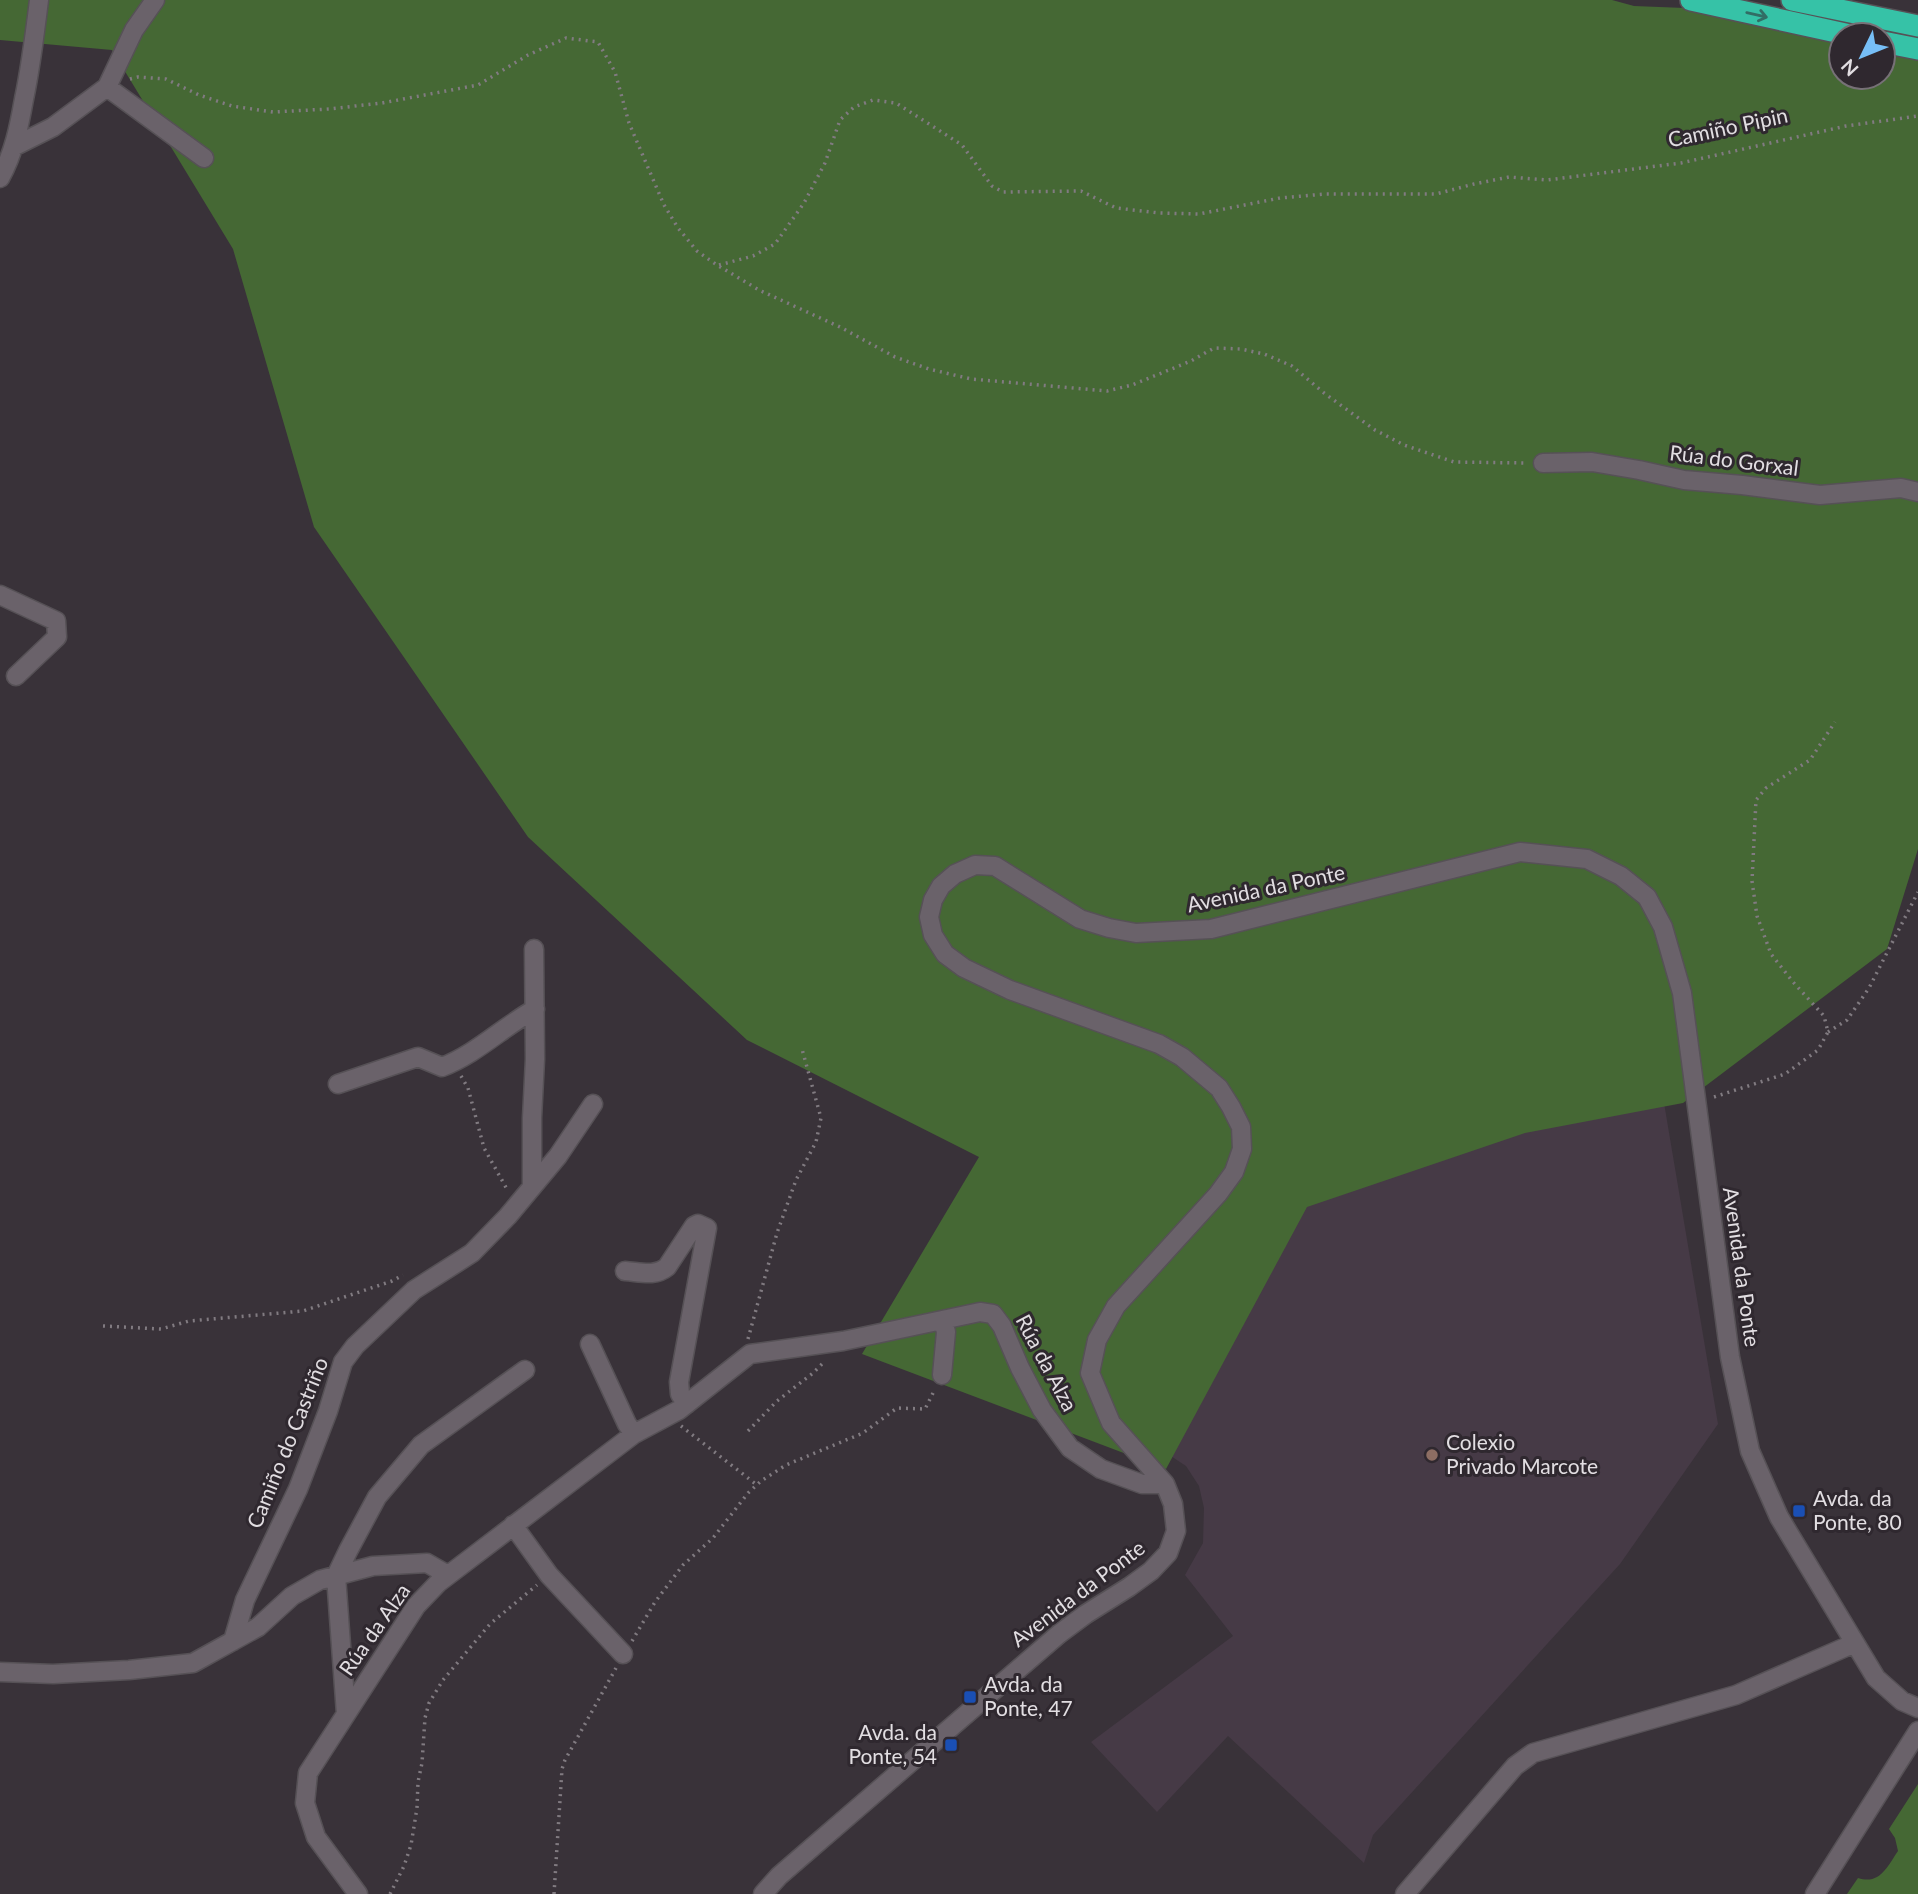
<svg xmlns="http://www.w3.org/2000/svg" width="1918" height="1894" viewBox="0 0 1918 1894" font-family="Lato,sans-serif">
<rect width="100%" height="100%" fill="#393239"/>
<path fill="#463a46" d="M 1660,1079 L 1718,1424 L 1620,1564 L 1373,1835 L 1364,1863 L 1228,1736 L 1157,1812 L 1091,1742 L 1233,1636 L 1185,1575 L 1203,1543 L 1204,1508 L 1199,1486 L 1186,1466 L 1151,1443 L 1318,1110 Z"/>
<path fill="#456834" fill-rule="evenodd" d="M 0,0 L 1612,0 L 1634,6 L 1815,13 L 1918,37 L 1918,849 L 1887,949 L 1683,1103 L 1525,1133 L 1307,1207 L 1166,1469 L 862,1354 L 979,1157 L 747,1040 L 528,837 L 314,527 L 233,249 L 112,50 L 0,40 ZM 1841,35 L 1883,35 L 1883,77 L 1841,77 Z
M 1918,1784 L 1918,1894 L 1847,1894 L 1858,1878 C 1880,1885 1887,1867 1898,1851 L 1895,1838 L 1889,1829 Z"/>
<g fill="none" stroke-linecap="round" stroke-linejoin="round">
<defs>
<path id="minor" d="M 107,87 L 204,158
M 15,146 L 53,127 L 107,87 L 134,30 L 155,0
M 0,178 C 14,153 19,127 24,99 C 31,66 35,33 39,0
M 1543,463 L 1592,462 L 1639,470 L 1684,480 L 1742,485 L 1820,495 L 1901,488 L 1918,492
M 0,595 L 56,621 L 57,637 L 16,676
M 338,1084 L 418,1057 L 442,1067 C 476,1054 503,1027 535,1009
M 532,1186 L 532,1118 L 535,1059 L 534,949
M 625,1271 C 640,1272 655,1277 667,1267 L 694,1226 L 698,1224 L 707,1228 L 679,1382 L 680,1394 L 687,1404
M 590,1344 L 627,1424 L 634,1434
M 942,1375 L 946,1332 L 943,1320
M 513,1525 L 549,1575 L 623,1654
M 233,1641 L 245,1600 L 298,1489 L 328,1411 L 343,1362 L 355,1346 L 414,1290 L 472,1253 L 508,1216 L 558,1156 L 593,1104
M 0,1672 L 53,1674 L 129,1670 L 193,1663 L 258,1627 L 292,1596 L 320,1580 L 373,1566 L 427,1563 L 448,1575
M 346,1714 L 336,1576 L 348,1551 L 377,1497 L 421,1445 L 525,1370
M 358,1894 L 316,1837 L 305,1803 L 308,1773 L 416,1606 L 438,1583 L 634,1434 L 679,1410 L 750,1354 L 843,1341 L 980,1312 L 993,1314 L 1002,1326 L 1020,1368 L 1042,1410 L 1070,1448 L 1101,1469 L 1142,1484 L 1165,1484
M 763,1894 L 779,1876 L 1059,1634 L 1086,1614 L 1129,1587 L 1151,1571 L 1168,1553 L 1176,1531 L 1173,1504 L 1165,1484 L 1111,1423 L 1090,1373 L 1097,1340 L 1116,1306 L 1218,1194 L 1234,1172 L 1242,1149 L 1241,1127 L 1231,1107 L 1219,1088 L 1182,1057 L 1159,1044 L 1010,990 L 964,968 L 945,954 L 933,935 L 929,917 L 933,900 L 941,886 L 955,874 L 975,865 L 995,866 L 1080,919 L 1109,928 L 1136,933 L 1211,929 L 1520,852 L 1587,859 L 1621,876 L 1647,897 L 1663,927 L 1682,993 L 1730,1357 L 1750,1451 L 1779,1517 L 1876,1678 L 1902,1701 L 1918,1708
M 1405,1894 L 1515,1766 L 1533,1753 L 1736,1695 L 1855,1643
M 1815,1894 L 1918,1731"/>
<path id="highway" d="M 1691,0 L 1850,35
M 1792,0 L 1918,26
M 1883,42 L 1918,49"/>
</defs>
<use href="#minor" stroke="#565156" stroke-width="21"/>
<use href="#highway" stroke="#565156" stroke-width="24"/>
<path stroke="#817b81" stroke-width="3.5" stroke-dasharray="2 5" stroke-linecap="butt" d="M 130,79 L 138,77 L 166,79 L 199,95 L 232,106 L 273,112 L 329,109 L 382,103 L 478,85 L 528,55 L 566,38 L 598,42 L 615,72 L 629,123 L 664,205 L 678,228 L 697,251 L 717,265 L 759,290 L 840,327 L 895,357 L 929,369 L 971,379 L 1107,391 L 1132,385 L 1191,361 L 1214,348 L 1241,349 L 1264,354 L 1292,366 L 1324,393 L 1375,430 L 1404,445 L 1454,462 L 1527,463
M 719,265 L 753,256 L 775,244 L 804,203 L 825,163 L 840,120 L 854,107 L 873,100 L 896,103 L 962,145 L 992,186 L 1003,192 L 1081,191 L 1116,208 L 1159,213 L 1199,214 L 1280,198 L 1325,194 L 1436,194 L 1474,184 L 1509,177 L 1547,180 L 1681,163 L 1846,126 L 1918,116
M 1828,1032 L 1847,1020 L 1869,988 L 1918,892
M 461,1076 L 468,1088 L 484,1148 L 508,1191
M 1714,1097 L 1785,1074 L 1818,1050 L 1828,1032 L 1824,1016 L 1793,982 L 1771,954 L 1757,916 L 1752,881 L 1756,800 L 1766,788 L 1810,760 L 1835,722
M 103,1326 L 161,1329 L 189,1321 L 303,1311 L 392,1281 L 403,1275
M 748,1339 L 777,1233 L 796,1180 L 816,1142 L 821,1118 L 802,1049
M 681,1426 L 757,1485
M 748,1431 L 777,1401 L 813,1373 L 823,1363
M 632,1641 L 655,1602 L 683,1565 L 713,1538 L 748,1493 L 761,1481 L 786,1465 L 863,1433 L 897,1408 L 925,1409 L 934,1391
M 390,1894 L 404,1866 L 411,1845 L 417,1808 L 418,1782 L 422,1763 L 425,1718 L 429,1703 L 443,1680 L 490,1624 L 537,1585
M 554,1894 L 562,1769 L 565,1760 L 616,1668"/>
<use href="#minor" stroke="#6a626a" stroke-width="18"/>
<use href="#highway" stroke="#36c2a7" stroke-width="21"/>
</g>
<defs><path id="oneway-shaft" d="M-6 0H5M1.5-3L5.5 0L1.5 3" fill="none" stroke-width="1.6" stroke-linecap="round" stroke-linejoin="round" transform="scale(1.75)"/></defs>
<use stroke="#326d65" href="#oneway-shaft" transform="translate(1757 15) rotate(13)"/>
<circle fill="#8d6e63" stroke="#2f282f" stroke-width="2.5" cx="1432" cy="1455" r="7"/>
<g fill="#1a4fb4" stroke="#2f282f" stroke-width="2.5">
<rect x="1792" y="1504" width="14" height="14" rx="3.5"/>
<rect x="963" y="1690" width="14" height="14" rx="3.5"/>
<rect x="944" y="1738" width="14" height="14" rx="3.5"/>
</g>
<g text-anchor="middle" stroke-width="6" stroke-linejoin="round" paint-order="stroke">
<g font-size="21" fill="#e2dee2" stroke="#2f282f">
<text transform="translate(1728 128) rotate(-12)" y="7">Camiño Pipin</text>
<text transform="translate(1734 461) rotate(7)" y="7">Rúa do Gorxal</text>
<text transform="translate(1266 889) rotate(-12)" y="7">Avenida da Ponte</text>
<text transform="translate(1741 1267) rotate(82)" y="7">Avenida da Ponte</text>
<text transform="translate(1046 1363) rotate(62)" y="7">Rúa da Alza</text>
<text transform="translate(288 1443) rotate(-68)" y="7">Camiño do Castriño</text>
<text transform="translate(1078 1594) rotate(-37)" y="7">Avenida da Ponte</text>
<text transform="translate(375 1630) rotate(-55)" y="7">Rúa da Alza</text>
</g>
<g font-size="21" fill="#e2dee2" stroke="#2f282f" text-anchor="start">
<text x="1446" y="1450">Colexio<tspan x="1446" dy="24">Privado Marcote</tspan></text>
<text x="1813" y="1506">Avda. da<tspan x="1813" dy="24">Ponte, 80</tspan></text>
<text x="984" y="1692">Avda. da<tspan x="984" dy="24">Ponte, 47</tspan></text>
<text x="937" y="1740" text-anchor="end">Avda. da<tspan x="937" dy="24">Ponte, 54</tspan></text>
</g>
</g>
<g transform="translate(1862 56) rotate(227)"><circle r="33" fill="#2f282f" stroke="#777177" stroke-width="2"/>
<path d="M0-5L12 26L0 18L-12 26Z" fill="#77bff7"/>
<text y="-10" font-size="19" font-weight="bold" text-anchor="middle" fill="#e2dee2">N</text>
</g>
</svg>
